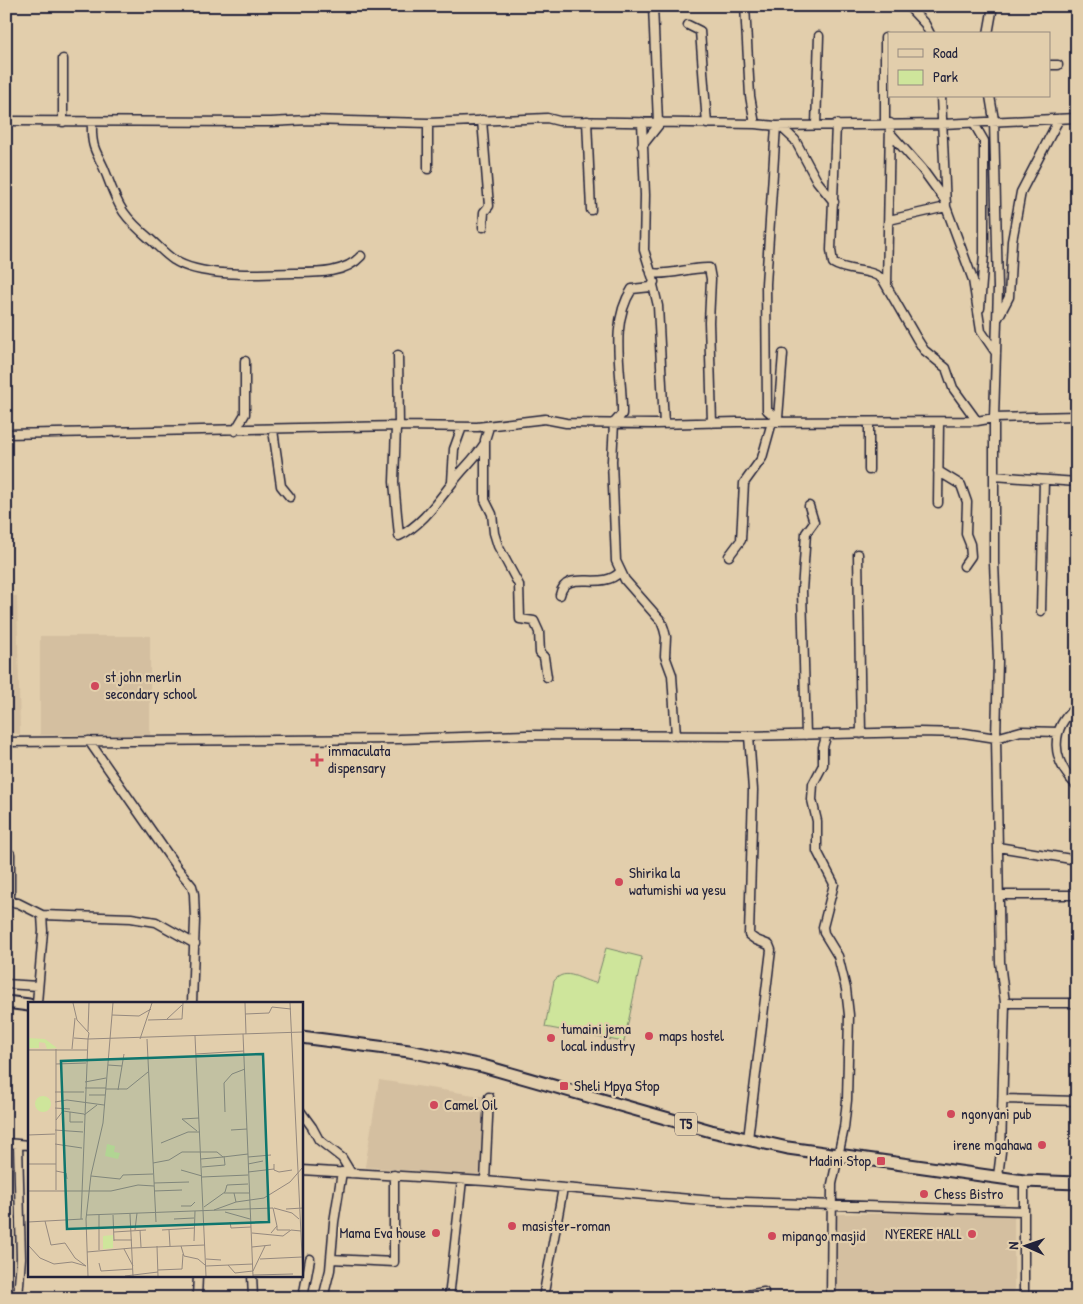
<svg xmlns="http://www.w3.org/2000/svg" width="1083" height="1304" viewBox="0 0 1083 1304" font-family="'Patrick Hand',sans-serif">
<rect width="100%" height="100%" fill="#e2ceac"/>
<filter id="ink" filterUnits="userSpaceOnUse"><feTurbulence type="fractalNoise" baseFrequency=".02" numOctaves="2"/><feDisplacementMap in="SourceGraphic" scale="10" xChannelSelector="R" yChannelSelector="G"/><feConvolveMatrix kernelMatrix="1 2 1 2 8 2 1 2 1" color-interpolation-filters="sRGB"/></filter>
<g filter="url(#ink)">
<path fill="#d4bfa0" d="M 6,596 L 17,596 L 20,734 L 6,733 Z
M 40,636 L 150,636 L 150,735 L 40,735 Z
M 379,1080 L 487,1097 L 482,1176 L 365,1167 Z
M 1014,1212 L 1014,1298 L 834,1298 L 834,1214 Z"/>
<path fill="#cee59b" stroke="#78846b" d="M 606,948 L 642,957 L 624,1042 L 545,1027 L 554,981 C 566,966 581,981 596,983 Z"/>
<g fill="none" stroke-linecap="round" stroke-linejoin="round">
<defs>
<path id="minor" d="M 653,6 L 658,122
M 745,6 L 750,96 L 755,124
M 908,6 L 925,24 L 930,34
M 688,25 L 700,31 L 707,124
M 988,34 L 993,6
M 63,59 L 63,122
M 1049,65 L 1058,65
M 941,96 L 946,207
M 990,96 L 994,120 L 998,288 L 994,418 L 994,562 L 998,661 L 996,738 L 1000,962 L 1005,1003 L 1001,1152 L 998,1176
M 482,120 L 489,206 L 484,212 L 483,227
M 6,121 L 271,122 L 308,120 L 428,123 L 547,118 L 559,121 L 755,124 L 776,126 L 942,124 L 1077,118
M 587,121 L 591,210
M 642,122 L 645,195 L 644,250 L 654,282 L 651,287 L 632,289 C 608,326 623,374 622,414 L 614,423 L 612,461 L 616,561 L 625,580 L 661,621 L 664,629 L 666,637 L 665,656 L 672,675 L 676,736
M 973,122 L 984,141 L 984,254 L 980,308
M 92,123 C 91,153 98,151 107,176 C 119,209 124,217 151,240 C 159,247 166,255 174,260 C 201,278 262,274 294,273 C 316,273 345,274 361,256
M 428,123 L 428,169
M 885,123 L 885,38
M 836,124 L 831,250 L 833,263 C 849,273 872,268 883,280 L 917,339 L 924,350 L 946,368 L 953,388 L 977,421
M 816,125 L 819,36
M 776,126 L 766,284 L 767,410 L 781,422
M 780,126 L 795,140 L 817,181 L 834,202
M 890,133 L 922,169 L 946,202
M 642,146 L 661,122
M 889,220 L 946,207 L 973,280 L 981,331 L 996,353
M 651,273 C 670,276 690,267 709,268 L 711,279 L 709,322 L 712,423
M 653,285 L 658,306 L 664,424
M 887,286 L 890,123
M 998,318 L 1009,297 L 1012,241 L 1021,192 L 1059,119
M 398,355 L 399,426
M 778,418 L 783,354
M 869,423 L 869,470
M 396,427 L 394,482 L 399,536 C 422,525 437,502 453,482 C 464,467 474,460 485,443
M 489,427 L 485,440 L 485,500 L 492,514 L 494,533 L 498,546 L 519,585 L 520,619 L 534,621 L 539,632 L 540,653 L 544,657 L 547,677
M 273,430 L 281,486 L 290,497
M 235,431 L 245,414 L 245,361
M 6,434 L 399,426 L 477,427 L 545,419 L 566,423 L 656,424 L 737,422 L 977,421 L 994,418 L 1077,416
M 938,471 L 961,485 L 967,502 L 966,534 L 970,544 L 971,556 L 964,566
M 994,476 L 1077,482
M 452,482 L 454,449 L 462,427
M 938,503 L 939,422
M 858,554 L 861,734
M 729,556 L 741,540 L 744,483 L 762,458 L 772,422
M 560,595 C 566,567 601,592 620,572
M 1041,611 L 1044,480
M 1077,706 C 1048,730 1052,761 1077,786
M 827,734 L 823,747 L 823,765 L 813,784 L 812,800 L 817,821 L 817,851 L 834,884 L 823,927 L 824,933 L 838,956 L 846,989 L 849,1015 L 847,1100 L 844,1128 L 832,1184 L 831,1298
M 806,735 L 802,591 L 806,533 L 814,522 L 809,506
M 89,741 L 178,869 L 192,886 L 194,894 L 195,920 L 192,1003
M 6,742 L 399,739 L 526,735 L 749,736 L 919,732 L 964,733 L 996,738 L 1021,731 L 1058,732
M 998,847 L 1077,860
M 999,895 L 1077,895
M 6,901 L 18,903 L 42,915 L 43,931 L 37,1003
M 10,901 L 10,854
M 42,915 L 131,918 L 156,922 L 195,944
M 6,984 L 38,986
M 1005,1003 L 1077,1003
M 1003,1099 L 1077,1101
M 301,1112 L 312,1127 L 319,1140 L 342,1158 L 351,1173
M 748,1139 L 771,950 L 769,945 L 756,940 L 749,935 L 753,790 L 749,736
M 6,1143 L 29,1145
M 301,1170 L 485,1181 L 713,1201 L 1023,1211
M 485,1181 L 489,1097
M 331,1259 L 394,1262 L 394,1175
M 252,1275 L 253,1298
M 18,1298 L 21,1258 L 18,1145
M 197,1298 L 198,1275
M 303,1298 L 310,1259
M 323,1298 L 330,1270 L 334,1222 L 342,1172
M 449,1298 L 462,1180
M 543,1298 L 563,1188
M 731,1298 L 764,1292
M 1024,1298 L 1024,1181"/>
<path id="highway" d="M 6,1002 L 29,1005
M 301,1037 L 409,1051 L 483,1066 L 711,1131 L 788,1148 L 1024,1181 L 1077,1183"/>
</defs>
<use href="#minor" stroke="#22223b" stroke-width="11"/>
<use href="#highway" stroke="#22223b" stroke-width="15"/>
<use href="#minor" stroke="#e2ceac" stroke-width="8"/>
<use href="#highway" stroke="#e2ceac" stroke-width="11"/>
</g>
</g>
<g fill="#d1495b" stroke="#e2ceac" stroke-width="2">
<circle cx="95" cy="686" r="5"/>
<path d="M314.5 752.5h5v5h5v5h-5v5h-5v-5h-5v-5h5z"/>
<circle cx="619" cy="882" r="5"/>
<circle cx="649" cy="1036" r="5"/>
<circle cx="551" cy="1038" r="5"/>
<rect x="559" y="1081" width="10" height="10" rx="2.5"/>
<circle cx="434" cy="1105" r="5"/>
<circle cx="951" cy="1114" r="5"/>
<circle cx="1042" cy="1145" r="5"/>
<rect x="876" y="1156" width="10" height="10" rx="2.5"/>
<circle cx="924" cy="1194" r="5"/>
<circle cx="512" cy="1226" r="5"/>
<circle cx="436" cy="1233" r="5"/>
<circle cx="972" cy="1234" r="5"/>
<circle cx="772" cy="1236" r="5"/>
</g>
<g text-anchor="middle" stroke-width="4.5" stroke-linejoin="round" paint-order="stroke">
<rect fill="#e2ceac" stroke="#5c565d" stroke-width="1" x="675" y="1112.5" width="22" height="23" rx="4"/>
<g font-size="14" font-weight="bold" fill="#22223b">
<text x="686" y="1129">T5</text>
</g>
<g font-size="15" fill="#22223b" stroke="#e2ceac" text-anchor="start">
<text x="105" y="682">st john merlin<tspan x="105" dy="17">secondary school</tspan></text>
<text x="328" y="756">immaculata<tspan x="328" dy="17">dispensary</tspan></text>
<text x="629" y="878">Shirika la<tspan x="629" dy="17">watumishi wa yesu</tspan></text>
<text x="561" y="1034">tumaini jema<tspan x="561" dy="17">local industry</tspan></text>
<text x="659" y="1041">maps hostel</text>
<text x="574" y="1091">Sheli Mpya Stop</text>
<text x="444" y="1110">Camel Oil</text>
<text x="961" y="1119">ngonyani pub</text>
<text x="1032" y="1150" text-anchor="end">irene mgahawa</text>
<text x="871" y="1166" text-anchor="end">Madini Stop</text>
<text x="934" y="1199">Chess Bistro</text>
<text x="522" y="1231">masister-roman</text>
<text x="426" y="1238" text-anchor="end">Mama Eva house</text>
<text x="962" y="1239" text-anchor="end">NYERERE HALL</text>
<text x="782" y="1241">mipango masjid</text>
</g>
</g>
<g transform="translate(28 1002)">
<rect width="275" height="275" fill="#e2ceac"/>
<path d="M 0,36 L 17,37 L 29,46 L 19,47 L 17,41 L 11,40 L 11,46 L 0,46 ZM7 102a8 8 0 1 1 16 0a8 8 0 1 1-16 0ZM 79,142 L 87,144 L 86,150 L 92,151 L 90,157 L 77,154 ZM 85,233 L 85,246 L 75,247 L 75,234 Z" fill="#cee59b"/>
<path fill="none" stroke="#95897f" stroke-width="1" d="M 45,1 L 49,18 L 61,31 L 60,37 L 46,36M 217,1 L 218,32M 262,1 L 275,274M 217,12 L 241,11 L 244,5 L 263,7M 84,13 L 111,14 L 123,7M 139,17 L 154,3M 120,18 L 154,17 L 155,1M 60,29 L 61,1M 215,32 L 225,274M 167,34 L 178,274M 112,37 L 124,1M 119,37 L 128,220M 28,47 L 28,188M 44,47 L 47,16M 0,48 L 59,48M 168,52 L 216,49M 28,62 L 58,61M 80,63 L 94,64 L 96,52M 57,80 L 78,76M 57,86 L 78,86M 78,87 L 99,87 L 120,70M 90,88 L 94,64M 27,90 L 56,90M 61,93 L 77,93M 27,100 L 39,98 L 76,103M 27,106 L 42,107M 42,110 L 42,120 L 55,120M 197,110 L 196,81 L 204,72 L 217,67M 56,113 L 69,103M 154,117 L 169,129M 154,117 L 171,116M 28,118 L 35,109 L 56,112M 27,128 L 55,130M 203,128 L 219,127M 0,133 L 27,132M 133,141 L 160,130 L 172,130M 27,142 L 54,146M 220,155 L 243,153M 173,157 L 195,155M 125,161 L 141,158 L 154,150 L 189,150 L 195,155 L 220,152M 0,162 L 28,162M 220,162 L 235,159M 246,162 L 246,168 L 251,170 L 264,168M 174,165 L 197,163 L 196,154M 153,168 L 174,174M 28,169 L 38,171 L 39,177M 220,170 L 246,167M 63,174 L 92,177 L 95,173 L 125,172M 174,175 L 220,173M 126,181 L 161,180M 0,189 L 83,189 L 110,183 L 126,184M 126,189 L 154,188M 196,191 L 221,191M 208,200 L 236,196 L 262,180 L 275,165M 153,204 L 163,204 L 167,200M 176,205 L 197,190 L 199,183 L 220,182M 246,206 L 264,211 L 271,217M 258,207 L 275,206M 186,208 L 208,200 L 206,191M 197,210 L 222,217M 102,212 L 105,274M 59,213 L 245,206 L 249,224 L 243,231M 71,213 L 71,248M 85,213 L 86,239M 53,217 L 60,37 L 275,30M 146,217 L 166,216M 17,219 L 23,243 L 37,241 L 47,256 L 58,264M 0,220 L 55,217M 202,220 L 203,226 L 223,225M 249,224 L 249,228 L 262,228M 107,228 L 109,211M 112,228 L 113,245M 134,228 L 166,226M 141,228 L 142,244M 86,230 L 118,228M 224,231 L 255,234 L 263,228 L 273,229M 86,238 L 104,238M 166,239 L 167,209M 1,244 L 12,256 L 26,262 L 44,260 L 58,264M 129,244 L 130,274M 153,244 L 156,254 L 170,257 L 177,263M 224,245 L 243,243M 104,246 L 177,243M 96,247 L 105,264M 59,250 L 104,246M 178,257 L 193,258M 232,257 L 274,255M 71,261 L 73,269 L 105,267M 200,263 L 207,271 L 225,269 L 237,244M 178,264 L 225,262M 130,268 L 154,267 L 155,252M 225,273 L 265,272M 60,274 L 58,217 L 63,173 L 75,121 L 85,1M 97,274 L 130,270"/>
<path fill="#0f766e" fill-opacity="0.15" stroke="#0f766e" stroke-width="2.5" d="M 235,52 L 241,220 L 39,227 L 33,59 Z"/>
<rect width="275" height="275" fill="none" stroke="#22223b" stroke-width="2.5"/>
</g>
<rect width="1083" height="1304" fill="none" stroke="#e2ceac" stroke-width="25"/>
<rect x="12" y="12" width="1058" height="1279" fill="none" stroke="#22223b" stroke-width="2" filter="url(#ink)"/>
<rect x="888" y="32" width="162" height="65" fill="#e2ceac" stroke="#95897f"/>
<rect x="898" y="49" width="25" height="8" fill="#e2ceac" stroke="#95897f"/>
<text x="933" y="58" font-size="15" fill="#22223b">Road</text>
<rect x="898" y="70" width="25" height="15" fill="#cee59b" stroke="#95897f"/>
<text x="933" y="82" font-size="15" fill="#22223b">Park</text>
<g transform="translate(1026 1246) rotate(272)" stroke="#e2ceac" stroke-width="4" paint-order="stroke">
<path d="M0-4L9 19L0 12L-9 19Z" fill="#22223b"/>
<text y="-8" font-size="14" font-weight="bold" text-anchor="middle" fill="#22223b">N</text>
</g>
</svg>
